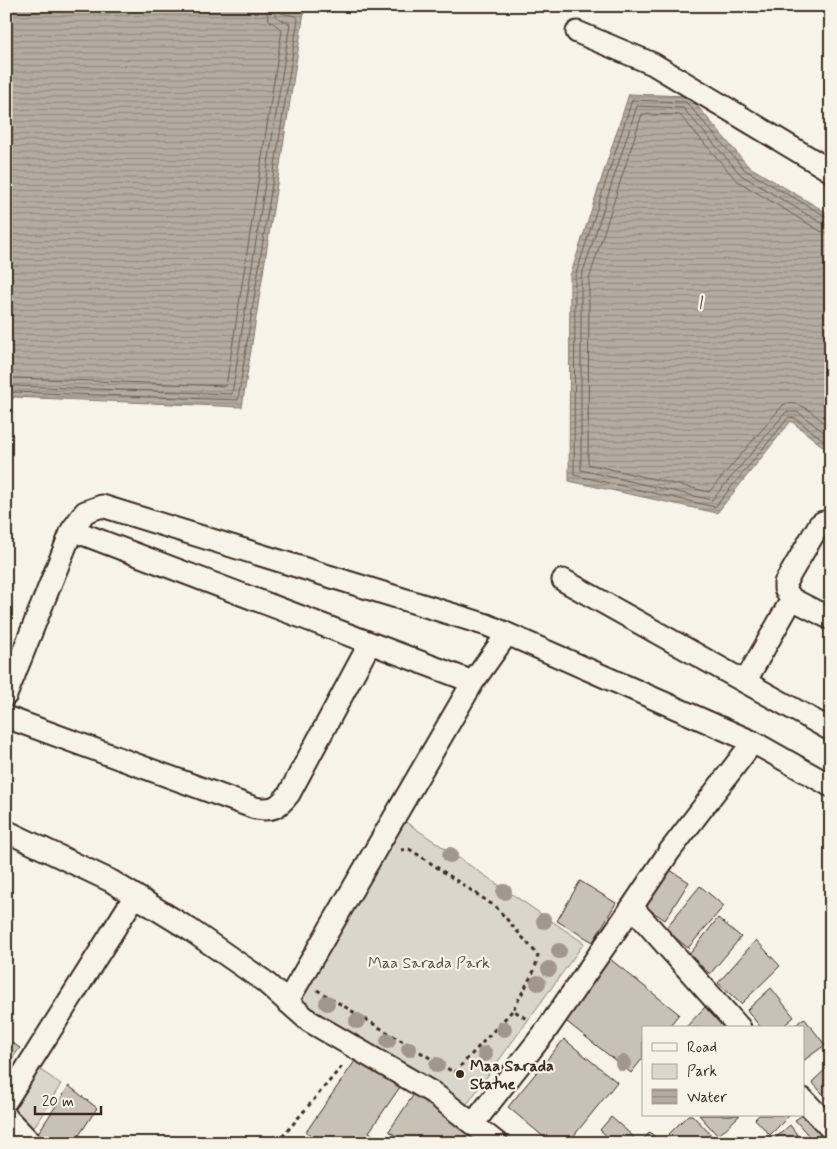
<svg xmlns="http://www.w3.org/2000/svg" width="837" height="1149" viewBox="0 0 837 1149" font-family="Mynerve,sans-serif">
<defs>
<pattern id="water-rules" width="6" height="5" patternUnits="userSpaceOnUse" patternTransform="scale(1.25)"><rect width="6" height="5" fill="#b4aca0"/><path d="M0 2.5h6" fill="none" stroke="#948c82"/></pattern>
</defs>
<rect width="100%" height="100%" fill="#f7f3e8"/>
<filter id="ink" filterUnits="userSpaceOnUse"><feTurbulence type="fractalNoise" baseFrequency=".02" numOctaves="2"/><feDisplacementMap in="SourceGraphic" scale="10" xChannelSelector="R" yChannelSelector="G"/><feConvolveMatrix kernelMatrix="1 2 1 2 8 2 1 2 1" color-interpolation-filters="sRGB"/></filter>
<g filter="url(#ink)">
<path fill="#dbd6cb" stroke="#8b8074" d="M 394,814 L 584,943 L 465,1107 L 286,992 Z
M 21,1057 L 61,1084 L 33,1129 L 6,1109 L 6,1076 Z"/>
<path fill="url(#water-rules)" stroke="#84786c" d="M 6,6 L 271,6 L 304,12 L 242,407 L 14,397 L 6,408 Z
M 629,94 L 689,96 L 748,166 L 831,215 L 831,453 L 791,421 L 717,513 L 569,481 L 570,276 Z"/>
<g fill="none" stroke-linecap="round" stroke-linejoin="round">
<path stroke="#6b5e52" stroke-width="1" d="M 831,219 L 745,170 L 686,102 L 632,100 L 575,277 L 574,475 L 715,507 L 789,417 L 795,418 L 831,446
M 831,226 L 823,224 L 741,175 L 683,108 L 637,106 L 581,278 L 581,470 L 712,500 L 786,412 L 798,412 L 831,438
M 831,233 L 820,231 L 736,180 L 680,115 L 642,114 L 589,279 L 588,464 L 709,492 L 783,405 C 802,398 817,418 831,429
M 6,380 L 15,378 L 226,386 L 282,30 L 269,20 L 265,6
M 6,388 L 15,386 L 232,394 L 290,24 L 276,17 L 272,6
M 6,399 L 14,392 L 238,400 L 298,19 L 296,16 L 281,13 L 278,6"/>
</g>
<path fill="#c8c1b6" stroke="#3b2a1e" d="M 665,867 L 689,882 L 665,920 L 641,904 Z
M 580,881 L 616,903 L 593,942 L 557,921 Z
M 700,886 L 724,906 L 688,948 L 665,929 Z
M 718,918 L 741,937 L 710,974 L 689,955 Z
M 756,940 L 780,966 L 741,1004 L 718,983 Z
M 610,959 L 679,1014 L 668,1028 L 643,1028 L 643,1058 L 631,1073 L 562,1018 Z
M 771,988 L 794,1017 L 781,1028 L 761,1028 L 747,1010 Z
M 707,1005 L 728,1024 L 725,1028 L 685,1028 Z
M 804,1018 L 825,1045 L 803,1061 L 803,1028 L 792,1028 Z
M 6,1039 L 20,1048 L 6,1066 Z
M 564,1039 L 617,1082 L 568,1143 L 551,1143 L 508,1107 Z
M 357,1058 L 400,1087 L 369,1132 L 385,1143 L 322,1143 L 306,1132 Z
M 831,1064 L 831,1103 L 812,1082 Z
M 69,1086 L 97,1108 L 74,1143 L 47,1143 L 38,1133 Z
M 416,1091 L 490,1143 L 406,1143 L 389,1131 Z
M 803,1113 L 831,1137 L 831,1143 L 815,1143 L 795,1120 L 803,1115 Z
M 688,1115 L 692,1115 L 717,1141 L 714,1143 L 674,1143 L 667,1136 Z
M 699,1115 L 740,1115 L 718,1136 Z
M 759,1115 L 790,1115 L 770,1135 L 755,1119 Z
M 611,1117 L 634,1137 L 629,1143 L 615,1143 L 600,1130 Z
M 790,1125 L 803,1143 L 774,1143 L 772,1141 Z
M 650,1132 L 661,1143 L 640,1143 Z
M 592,1136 L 598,1143 L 585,1143 Z"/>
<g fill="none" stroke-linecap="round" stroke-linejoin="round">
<defs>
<path id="minor" d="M 577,32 L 653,64 L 831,171
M 72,530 L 473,682 L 507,634
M 563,580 L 831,730
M 792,599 L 785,589 L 785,583 L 819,525 L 823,522 L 831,524
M 745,682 L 792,599 L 831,619
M 6,695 L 72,530 L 85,512 L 102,506 L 487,625 L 753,742 L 831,786
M 6,717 L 255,808 C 272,811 278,808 289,794 L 370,643
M 6,831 L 111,881 L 189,929 L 264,981 L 309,1021 L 433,1093 L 497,1143
M 632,907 L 669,852 L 753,742
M 287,1002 L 473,682
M 803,1099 L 831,1129
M 6,1101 L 135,896
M 6,1117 L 31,1143
M 473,1124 L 545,1032 L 632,907 L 740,1028"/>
</defs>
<use href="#minor" stroke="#3b2a1e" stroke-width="25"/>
<path stroke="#3b2a1e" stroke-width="3" stroke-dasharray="4 4" stroke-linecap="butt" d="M 401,850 L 409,849 L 417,854 L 496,907 L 538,955 L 535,969 L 513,1010 L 528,1020
M 317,990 L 450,1070 L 455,1072 L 513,1010
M 277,1143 L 343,1065"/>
<use href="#minor" stroke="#f7f3e8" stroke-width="21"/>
</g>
<g fill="#a1978c">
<circle cx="450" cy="855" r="8"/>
<circle cx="504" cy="892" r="8"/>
<circle cx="544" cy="921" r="8"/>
<circle cx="559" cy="951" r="8"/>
<circle cx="549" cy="969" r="8"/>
<circle cx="538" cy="983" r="8"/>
<circle cx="327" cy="1003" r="8"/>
<circle cx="357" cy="1021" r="8"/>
<circle cx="504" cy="1029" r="8"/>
<circle cx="388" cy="1041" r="8"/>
<circle cx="409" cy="1049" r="8"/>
<circle cx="485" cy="1054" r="8"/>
<circle cx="623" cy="1063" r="8"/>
<circle cx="437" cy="1065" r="8"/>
</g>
</g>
<circle fill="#3b2a1e" stroke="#f7f3e8" stroke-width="2" cx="460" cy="1074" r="5"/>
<g text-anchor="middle" stroke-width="4.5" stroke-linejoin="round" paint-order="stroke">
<g font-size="16" fill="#5b4c41" stroke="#f7f3e8">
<text x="429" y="968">Maa Sarada Park</text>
</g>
<g font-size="16" font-weight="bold" fill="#3b2a1e" stroke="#f7f3e8" text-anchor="start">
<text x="470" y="1071">Maa Sarada<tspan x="470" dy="18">Statue</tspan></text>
</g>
<g font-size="18" font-style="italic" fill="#5f5145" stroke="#f7f3e8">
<text x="700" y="309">l</text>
</g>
</g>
<rect width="837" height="1149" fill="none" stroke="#f7f3e8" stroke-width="25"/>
<rect x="12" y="12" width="812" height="1124" fill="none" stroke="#3b2a1e" stroke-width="2" filter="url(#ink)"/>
<rect x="642" y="1026" width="162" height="90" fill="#f7f3e8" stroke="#aca397"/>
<rect x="652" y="1043" width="25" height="8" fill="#f7f3e8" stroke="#aca397"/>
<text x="687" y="1052" font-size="15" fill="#3b2a1e">Road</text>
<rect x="652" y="1064" width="25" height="15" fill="#dbd6cb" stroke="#aca397"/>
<text x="687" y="1076" font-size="15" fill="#3b2a1e">Park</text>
<rect x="652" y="1089" width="25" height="15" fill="url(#water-rules)" stroke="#aca397"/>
<text x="687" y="1102" font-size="15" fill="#3b2a1e">Water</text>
<path d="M35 1106v8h66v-8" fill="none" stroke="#3b2a1e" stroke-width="2.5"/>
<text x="42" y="1106" font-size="15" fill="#3b2a1e" stroke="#f7f3e8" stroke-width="4" paint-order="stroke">20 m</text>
</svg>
